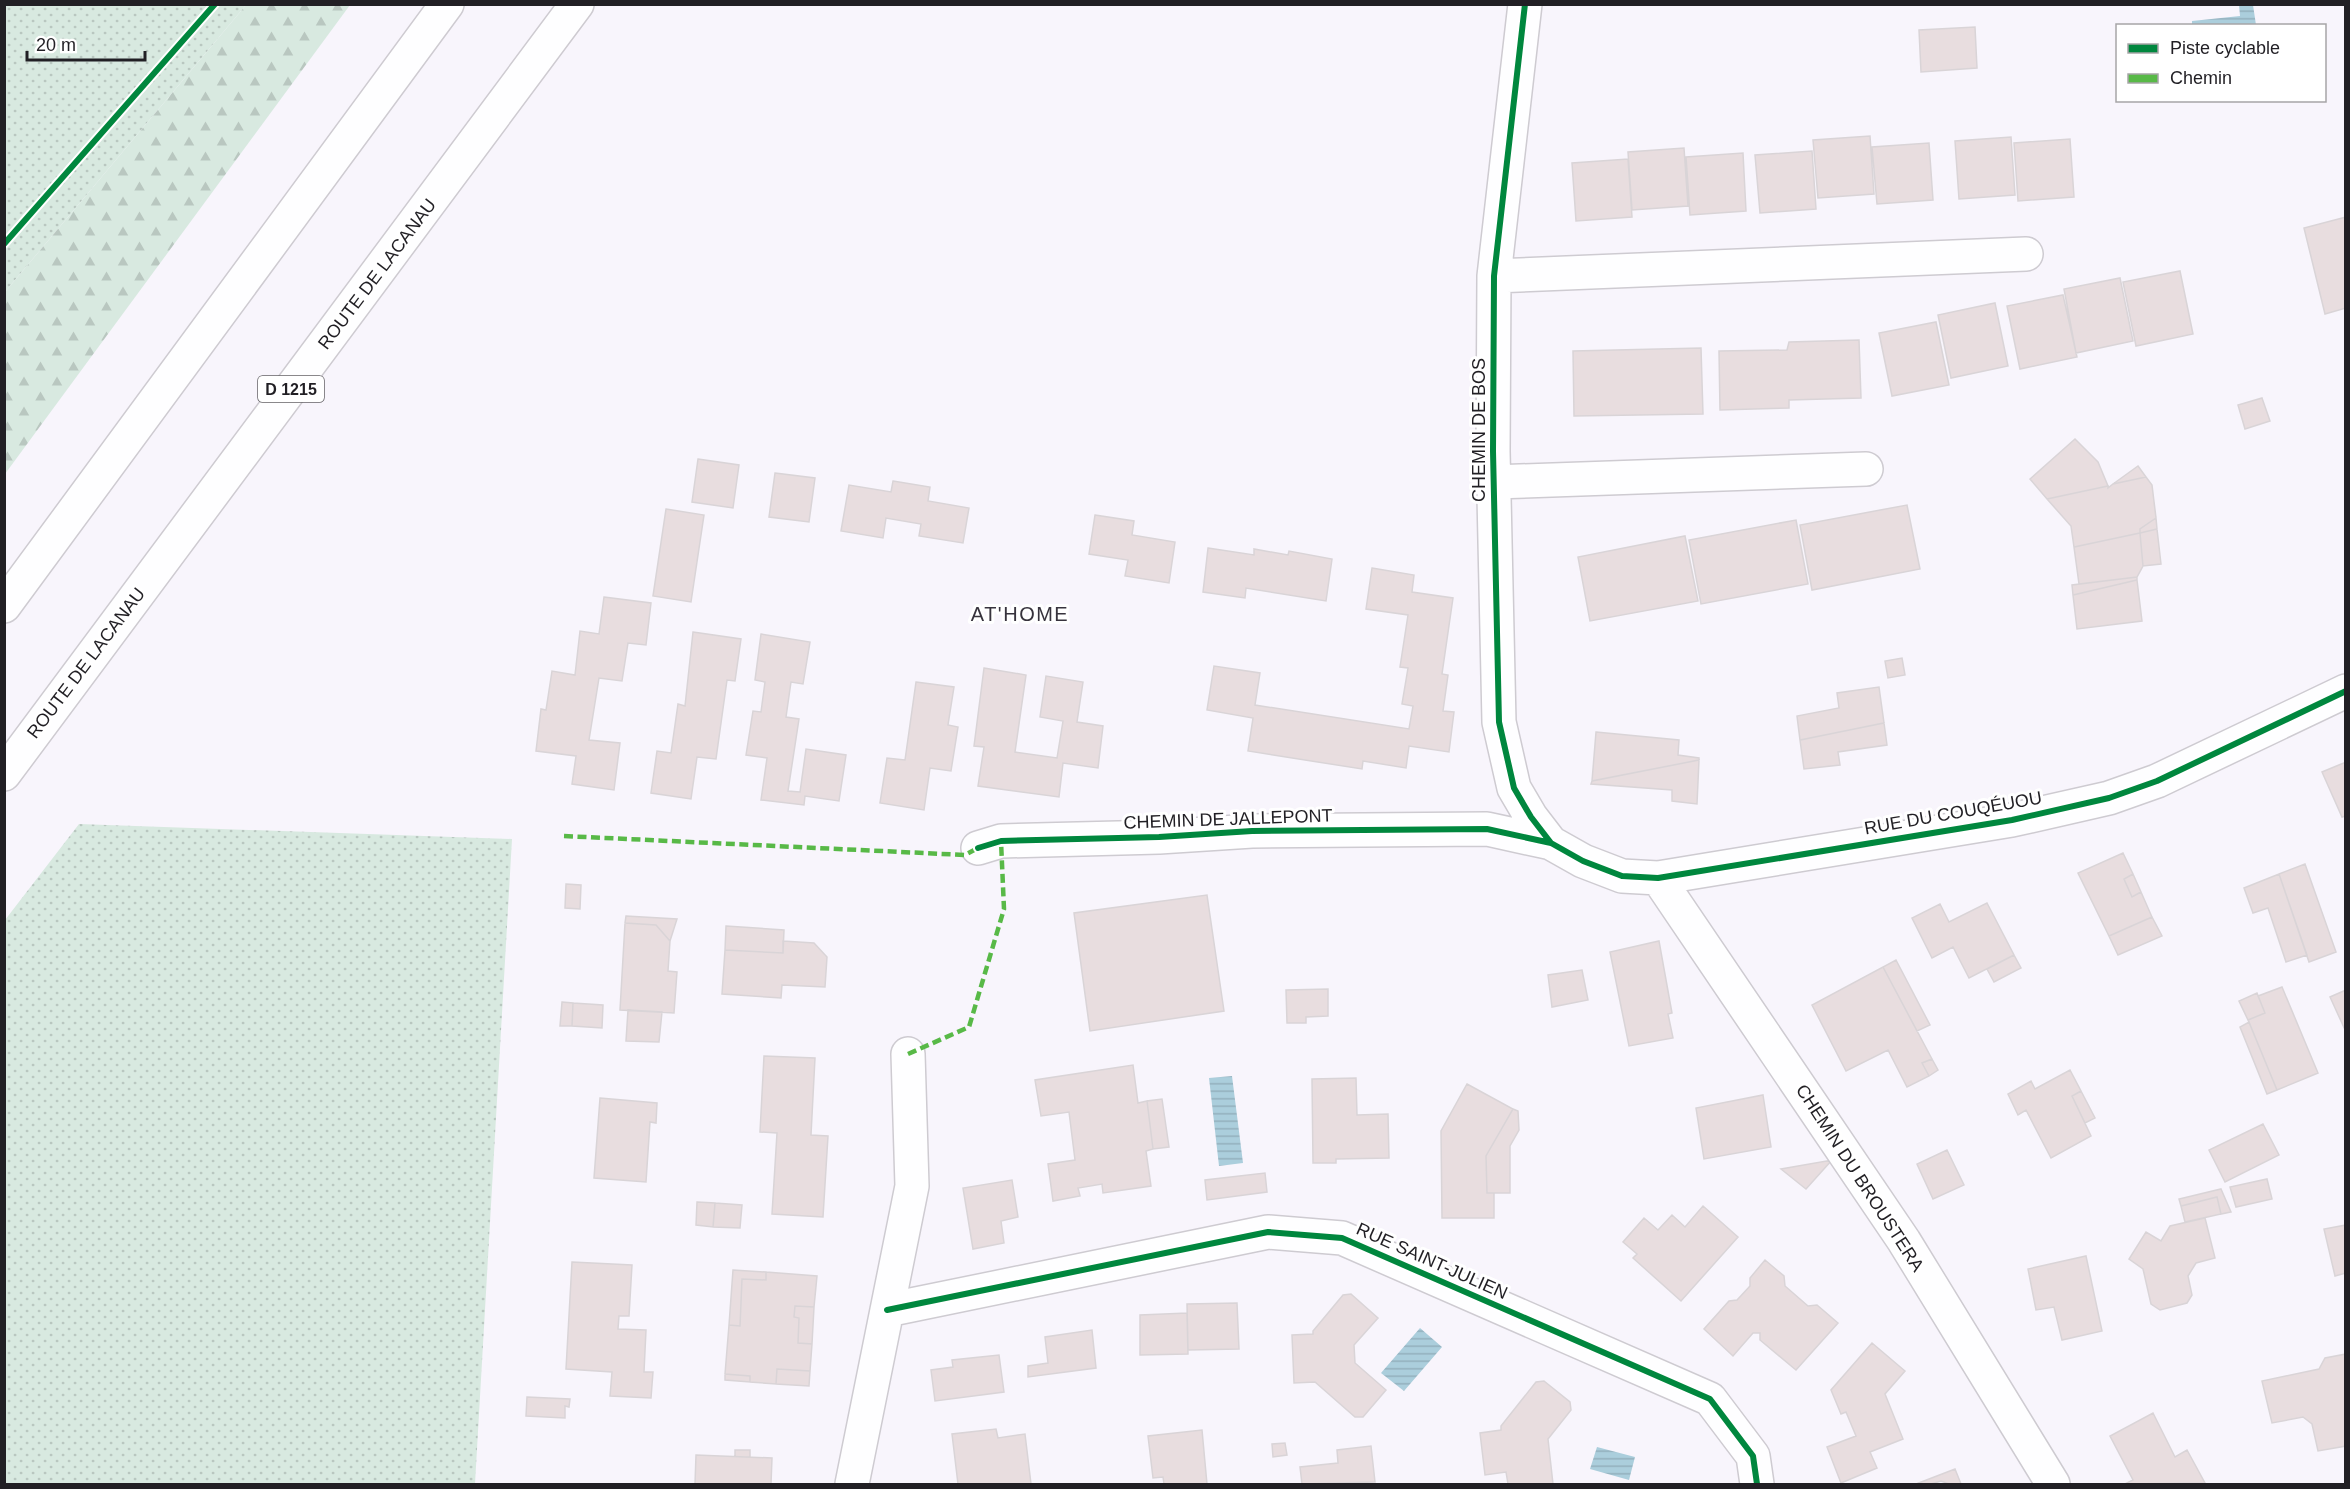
<svg xmlns="http://www.w3.org/2000/svg" width="2350" height="1489" viewBox="0 0 2350 1489" font-family="Arial,sans-serif">
<defs>
<pattern id="grass-dots" width="8" height="8" patternUnits="userSpaceOnUse" patternTransform="scale(1.5)"><rect width="8" height="8" fill="#d8e9e0"/><path d="M2 2h.1M6 6h.1" fill="none" stroke="#b9c7c0" stroke-width="1.8" stroke-linecap="round"/></pattern>
<pattern id="forest-firs" width="22" height="20" patternUnits="userSpaceOnUse" patternTransform="scale(1.5)"><rect width="22" height="20" fill="#d8e9e0"/><path d="M5 1l3.5 6h-7zM16 11l3.5 6h-7z" fill="#b9c7c0"/></pattern>
<pattern id="water-rules" width="6" height="5" patternUnits="userSpaceOnUse" patternTransform="scale(1.5)"><rect width="6" height="5" fill="#abcedc"/><path d="M0 2.5h6" fill="none" stroke="#93b0bd"/></pattern>
</defs>
<rect width="100%" height="100%" fill="#f8f5fc"/>
<path fill="url(#grass-dots)" d="M 5,5 L 246,5 L 5,292 Z
M 79,824 L 512,839 L 475,1484 L 5,1484 L 5,920 Z"/>
<path fill="url(#forest-firs)" d="M 246,5 L 350,5 L 5,474 L 5,292 Z"/>
<path fill="url(#water-rules)" d="M 2239,5 L 2253,5 L 2256,25 L 2192,25 L 2192,21 L 2240,16 Z
M 1232,1076 L 1243,1163 L 1219,1166 L 1209,1078 Z
M 1420,1328 L 1442,1347 L 1404,1391 L 1381,1373 Z
M 1597,1447 L 1635,1457 L 1629,1480 L 1590,1469 Z"/>
<path fill="#e8dddf" stroke="#d9d4d7" stroke-width="1.5" d="M 1975,27 L 1977,68 L 1921,72 L 1919,30 Z
M 1870,136 L 1874,194 L 1818,198 L 1813,140 Z
M 2011,137 L 2015,195 L 1959,199 L 1955,141 Z
M 2070,139 L 2074,197 L 2018,201 L 2014,143 Z
M 1929,143 L 1933,200 L 1877,204 L 1872,147 Z
M 1684,148 L 1688,206 L 1632,210 L 1628,152 Z
M 1812,151 L 1816,209 L 1760,213 L 1755,155 Z
M 1743,153 L 1746,211 L 1690,215 L 1686,157 Z
M 1628,159 L 1632,217 L 1576,221 L 1572,163 Z
M 2346,217 L 2346,308 L 2325,314 L 2304,228 Z
M 2180,271 L 2193,334 L 2136,346 L 2123,282 Z
M 2120,278 L 2133,341 L 2076,353 L 2064,289 Z
M 2063,295 L 2077,357 L 2020,369 L 2007,306 Z
M 1995,303 L 2008,366 L 1951,378 L 1938,315 Z
M 1936,322 L 1949,385 L 1892,396 L 1879,333 Z
M 1859,340 L 1861,398 L 1789,400 L 1789,408 L 1720,410 L 1719,351 L 1787,350 L 1789,342 Z
M 1701,348 L 1703,414 L 1574,416 L 1573,351 Z
M 2262,398 L 2270,421 L 2245,429 L 2238,405 Z
M 2075,439 L 2098,462 L 2108,486 L 2047,499 L 2030,479 Z
M 698,459 L 739,465 L 733,508 L 692,502 Z
M 2138,466 L 2146,477 L 2113,484 Z
M 775,473 L 815,478 L 809,522 L 769,517 Z
M 2146,477 L 2152,485 L 2156,518 L 2140,529 L 2140,533 L 2074,547 L 2071,526 L 2047,499 L 2108,486 L 2108,488 L 2113,484 Z
M 893,481 L 930,487 L 928,501 L 969,508 L 963,543 L 919,536 L 921,524 L 886,518 L 883,538 L 841,531 L 849,485 L 891,492 Z
M 1907,505 L 1920,569 L 1812,590 L 1800,525 Z
M 666,509 L 704,515 L 691,602 L 653,596 Z
M 1095,515 L 1134,521 L 1132,535 L 1175,542 L 1169,583 L 1125,576 L 1128,560 L 1089,554 Z
M 2156,518 L 2157,529 L 2140,533 L 2140,529 Z
M 1796,520 L 1808,584 L 1701,604 L 1689,540 Z
M 2157,529 L 2161,564 L 2143,566 L 2140,533 Z
M 2140,533 L 2143,566 L 2137,577 L 2079,584 L 2074,547 Z
M 1685,536 L 1698,601 L 1590,621 L 1578,557 Z
M 1208,548 L 1254,555 L 1254,549 L 1288,555 L 1289,551 L 1332,559 L 1326,601 L 1246,588 L 1245,598 L 1203,592 Z
M 1372,568 L 1414,575 L 1412,592 L 1453,598 L 1442,674 L 1448,675 L 1443,711 L 1454,712 L 1449,752 L 1409,746 L 1406,768 L 1363,761 L 1362,769 L 1248,751 L 1253,718 L 1207,710 L 1214,666 L 1260,673 L 1255,705 L 1409,729 L 1413,706 L 1402,704 L 1408,668 L 1400,667 L 1408,615 L 1366,609 Z
M 2137,577 L 2137,580 L 2073,595 L 2072,585 Z
M 2137,580 L 2142,621 L 2077,629 L 2073,595 Z
M 604,597 L 651,603 L 646,645 L 628,643 L 622,681 L 599,678 L 589,740 L 620,743 L 614,790 L 572,784 L 576,756 L 536,751 L 541,709 L 546,710 L 552,671 L 575,675 L 580,631 L 599,634 Z
M 693,632 L 741,639 L 735,681 L 727,680 L 716,759 L 697,757 L 691,799 L 651,793 L 657,751 L 671,753 L 678,704 L 685,706 Z
M 761,634 L 810,642 L 803,684 L 791,682 L 786,717 L 799,719 L 788,791 L 800,792 L 806,749 L 846,755 L 839,801 L 805,796 L 804,805 L 761,800 L 767,758 L 746,755 L 753,711 L 761,712 L 765,682 L 755,680 Z
M 1902,658 L 1905,675 L 1888,678 L 1885,661 Z
M 984,668 L 1026,675 L 1015,752 L 1057,758 L 1063,721 L 1040,717 L 1046,676 L 1083,682 L 1077,722 L 1103,726 L 1098,768 L 1063,763 L 1059,797 L 978,786 L 984,747 L 974,746 Z
M 916,682 L 954,687 L 948,725 L 958,727 L 951,771 L 930,768 L 924,810 L 880,803 L 887,758 L 905,760 Z
M 1879,687 L 1884,723 L 1800,740 L 1797,716 L 1839,708 L 1837,693 Z
M 1884,723 L 1887,745 L 1838,752 L 1840,765 L 1804,769 L 1800,740 Z
M 1596,732 L 1679,740 L 1678,755 L 1699,758 L 1699,760 L 1592,781 Z
M 1699,760 L 1697,804 L 1672,801 L 1672,790 L 1591,784 L 1592,781 Z
M 2346,762 L 2346,816 L 2342,817 L 2322,772 Z
M 2123,853 L 2133,874 L 2124,879 L 2132,897 L 2141,892 L 2152,917 L 2109,936 L 2078,873 Z
M 2305,864 L 2336,952 L 2309,962 L 2279,874 Z
M 2133,874 L 2141,892 L 2132,897 L 2124,879 Z
M 2279,874 L 2307,955 L 2286,962 L 2268,908 L 2253,913 L 2244,888 Z
M 566,884 L 581,885 L 580,909 L 565,908 Z
M 1207,895 L 1224,1011 L 1090,1031 L 1074,913 Z
M 1987,903 L 2014,955 L 1969,978 L 1953,947 L 1932,958 L 1912,918 L 1940,904 L 1949,922 Z
M 626,916 L 677,919 L 670,941 L 656,925 L 625,923 Z
M 2152,917 L 2162,936 L 2118,955 L 2109,936 Z
M 625,923 L 656,925 L 670,941 L 668,971 L 677,972 L 674,1013 L 620,1010 Z
M 726,926 L 784,930 L 783,953 L 725,950 Z
M 783,941 L 814,943 L 827,957 L 825,987 L 782,985 L 781,998 L 722,994 L 725,950 L 783,953 Z
M 1659,941 L 1672,1013 L 1668,1014 L 1673,1038 L 1629,1046 L 1610,952 Z
M 2014,955 L 2021,968 L 1994,982 L 1987,969 Z
M 1896,960 L 1930,1025 L 1917,1031 L 1883,967 Z
M 1883,967 L 1932,1059 L 1922,1063 L 1929,1076 L 1907,1087 L 1888,1050 L 1846,1071 L 1812,1005 Z
M 1582,970 L 1588,1000 L 1552,1007 L 1548,975 Z
M 2282,987 L 2318,1073 L 2277,1090 L 2248,1020 L 2265,1013 L 2258,996 Z
M 1328,989 L 1328,1016 L 1306,1017 L 1306,1023 L 1287,1023 L 1286,990 Z
M 2346,990 L 2346,1032 L 2330,997 Z
M 2257,993 L 2265,1013 L 2248,1020 L 2239,1001 Z
M 562,1002 L 573,1003 L 572,1026 L 560,1026 Z
M 573,1003 L 603,1005 L 602,1028 L 572,1026 Z
M 628,1010 L 662,1012 L 659,1042 L 626,1041 Z
M 2249,1022 L 2277,1090 L 2267,1094 L 2240,1027 Z
M 764,1056 L 815,1058 L 811,1135 L 828,1136 L 823,1217 L 772,1214 L 777,1133 L 760,1132 Z
M 1932,1059 L 1938,1070 L 1929,1076 L 1922,1063 Z
M 1133,1065 L 1138,1103 L 1147,1101 L 1153,1149 L 1146,1151 L 1151,1186 L 1103,1193 L 1102,1184 L 1078,1188 L 1080,1196 L 1053,1201 L 1048,1164 L 1075,1160 L 1069,1112 L 1041,1116 L 1035,1080 Z
M 2070,1070 L 2081,1091 L 2072,1096 L 2091,1136 L 2051,1158 L 2026,1110 L 2018,1115 L 2008,1094 L 2031,1081 L 2035,1089 Z
M 1356,1078 L 1357,1115 L 1388,1114 L 1389,1158 L 1336,1159 L 1336,1163 L 1313,1163 L 1312,1079 Z
M 1467,1084 L 1513,1109 L 1486,1156 L 1487,1193 L 1494,1193 L 1494,1218 L 1442,1218 L 1441,1131 Z
M 2081,1091 L 2095,1118 L 2085,1123 L 2072,1096 Z
M 1763,1095 L 1771,1147 L 1704,1159 L 1696,1108 Z
M 600,1098 L 657,1103 L 656,1123 L 650,1122 L 646,1182 L 594,1178 Z
M 1162,1099 L 1169,1147 L 1153,1149 L 1147,1101 Z
M 1513,1109 L 1518,1111 L 1519,1130 L 1510,1146 L 1510,1193 L 1487,1193 L 1486,1156 Z
M 2263,1124 L 2279,1155 L 2225,1182 L 2209,1150 Z
M 1947,1150 L 1964,1185 L 1933,1199 L 1917,1164 Z
M 1832,1160 L 1806,1189 L 1781,1169 Z
M 1265,1173 L 1267,1192 L 1207,1200 L 1205,1180 Z
M 2267,1179 L 2272,1199 L 2236,1207 L 2230,1187 Z
M 1012,1180 L 1018,1217 L 1001,1221 L 1004,1243 L 973,1249 L 963,1188 Z
M 2221,1189 L 2231,1212 L 2221,1214 L 2217,1197 L 2181,1206 L 2179,1199 Z
M 2217,1197 L 2221,1214 L 2185,1222 L 2181,1206 Z
M 697,1202 L 715,1203 L 713,1227 L 696,1225 Z
M 715,1203 L 742,1205 L 740,1228 L 713,1227 Z
M 1703,1206 L 1738,1237 L 1681,1301 L 1633,1258 L 1637,1254 L 1623,1242 L 1644,1218 L 1658,1230 L 1672,1215 L 1685,1227 Z
M 2205,1218 L 2215,1258 L 2196,1263 L 2188,1276 L 2192,1295 L 2187,1303 L 2160,1310 L 2151,1304 L 2143,1269 L 2129,1259 L 2146,1232 L 2161,1241 L 2170,1226 Z
M 2346,1225 L 2346,1273 L 2335,1276 L 2324,1229 Z
M 2086,1256 L 2102,1331 L 2062,1340 L 2054,1307 L 2036,1310 L 2028,1269 Z
M 1765,1260 L 1784,1276 L 1785,1286 L 1808,1306 L 1817,1305 L 1838,1323 L 1796,1370 L 1760,1340 L 1760,1333 L 1753,1333 L 1733,1356 L 1704,1329 L 1729,1301 L 1737,1300 L 1750,1286 L 1750,1278 Z
M 572,1262 L 632,1265 L 629,1316 L 619,1316 L 618,1329 L 646,1330 L 644,1372 L 653,1372 L 651,1398 L 610,1396 L 612,1372 L 566,1369 Z
M 733,1270 L 766,1272 L 766,1280 L 742,1279 L 740,1326 L 729,1325 Z
M 766,1272 L 817,1276 L 814,1307 L 795,1306 L 794,1317 L 799,1318 L 798,1343 L 812,1344 L 810,1371 L 777,1369 L 776,1384 L 750,1382 L 750,1376 L 725,1374 L 729,1325 L 740,1326 L 742,1279 L 766,1280 Z
M 1351,1294 L 1378,1318 L 1354,1345 L 1355,1363 L 1386,1390 L 1363,1417 L 1355,1417 L 1315,1382 L 1294,1383 L 1292,1335 L 1313,1334 L 1313,1331 L 1343,1295 Z
M 1237,1303 L 1239,1349 L 1188,1350 L 1187,1304 Z
M 795,1306 L 814,1307 L 812,1344 L 798,1343 L 799,1318 L 794,1317 Z
M 1187,1313 L 1188,1354 L 1140,1355 L 1140,1315 Z
M 1092,1330 L 1096,1368 L 1028,1377 L 1028,1366 L 1048,1363 L 1045,1337 Z
M 1872,1343 L 1905,1371 L 1885,1394 L 1903,1439 L 1870,1452 L 1877,1468 L 1841,1483 L 1827,1447 L 1856,1436 L 1846,1412 L 1841,1414 L 1831,1390 Z
M 2346,1354 L 2346,1446 L 2318,1451 L 2312,1424 L 2303,1417 L 2272,1423 L 2262,1381 L 2319,1369 L 2325,1358 Z
M 999,1355 L 1004,1392 L 935,1401 L 931,1370 L 953,1367 L 952,1360 Z
M 777,1369 L 810,1371 L 809,1386 L 776,1384 Z
M 725,1374 L 750,1376 L 750,1382 L 725,1380 Z
M 1544,1381 L 1570,1402 L 1571,1410 L 1548,1439 L 1553,1484 L 1508,1484 L 1506,1472 L 1485,1475 L 1480,1433 L 1501,1430 L 1501,1426 L 1536,1382 Z
M 527,1397 L 570,1399 L 569,1407 L 565,1406 L 565,1418 L 526,1416 Z
M 2153,1413 L 2175,1457 L 2187,1450 L 2205,1483 L 2125,1484 L 2133,1480 L 2110,1436 Z
M 996,1429 L 998,1438 L 1025,1434 L 1031,1484 L 958,1484 L 952,1434 Z
M 1202,1430 L 1207,1484 L 1164,1484 L 1163,1477 L 1153,1478 L 1148,1436 Z
M 1285,1443 L 1287,1455 L 1273,1457 L 1272,1444 Z
M 1371,1446 L 1375,1482 L 1302,1484 L 1300,1467 L 1338,1463 L 1337,1450 Z
M 735,1450 L 750,1450 L 750,1457 L 735,1457 Z
M 696,1455 L 772,1458 L 771,1484 L 695,1484 Z
M 1955,1469 L 1961,1484 L 1949,1484 L 1941,1481 L 1931,1484 L 1916,1484 Z"/>
<g fill="none" stroke-linecap="round" stroke-linejoin="round">
<defs>
<path id="street" d="M 1525,4 L 1494,276 L 1493,451 L 1499,722 L 1514,788 L 1531,817 L 1551,843
M 1494,276 L 2026,254
M 1494,482 L 1866,469
M 978,848 L 1001,841 L 1159,837 L 1252,831 L 1487,829 L 1551,843 L 1583,861 L 1622,876 L 1658,878 L 2012,820 L 2109,798 L 2157,781 L 2346,691
M 1658,878 L 1904,1241 L 2053,1484
M 887,1310 L 1268,1232 L 1342,1238 L 1710,1399 L 1753,1456 L 1757,1484
M 852,1484 L 912,1186 L 908,1054"/>
<path id="primary" d="M 4,606 L 447,4
M 4,774 L 577,4"/>
</defs>
<use href="#street" stroke="#cecbd1" stroke-width="36"/>
<use href="#primary" stroke="#cecbd1" stroke-width="36"/>
<use href="#street" stroke="#fefeff" stroke-width="33"/>
<use href="#primary" stroke="#fefeff" stroke-width="33"/>
<path stroke="#58b947" stroke-width="4.5" stroke-dasharray="9 4.5" stroke-linecap="butt" d="M 564,836 L 965,855 L 978,848
M 908,1054 L 969,1027 L 1004,909 L 1001,841"/>
<defs>
<path id="cycleway" d="M 1525,4 L 1494,276 L 1493,451 L 1499,722 L 1514,788 L 1531,817 L 1551,843
M 4,244 L 215,4
M 978,848 L 1001,841 L 1159,837 L 1252,831 L 1487,829 L 1551,843 L 1583,861 L 1622,876 L 1658,878 L 2012,820 L 2109,798 L 2157,781 L 2346,691
M 887,1310 L 1268,1232 L 1342,1238 L 1710,1399 L 1753,1456 L 1757,1484"/>
</defs>
<use href="#cycleway" stroke="#fff" stroke-width="10"/>
<use href="#cycleway" stroke="#00873e" stroke-width="6"/>
</g>
<g text-anchor="middle" stroke-width="6" stroke-linejoin="round" paint-order="stroke">
<rect fill="#fff" stroke="#646266" stroke-width="1.5" x="258" y="376" width="66" height="26" rx="4.5"/>
<g font-size="16" font-weight="bold" fill="#211f24">
<text x="291" y="395">D 1215</text>
</g>
<g font-size="18" fill="#211f24" stroke="#fff">
<text transform="translate(377 274) rotate(-53)" y="6">ROUTE DE LACANAU</text>
<text transform="translate(1479 430) rotate(-90)" y="6">CHEMIN DE BOS</text>
<text transform="translate(86 663) rotate(-53)" y="6">ROUTE DE LACANAU</text>
<text transform="translate(1953 813) rotate(-10)" y="6">RUE DU COUQÉUOU</text>
<text transform="translate(1228 819) rotate(-2)" y="6">CHEMIN DE JALLEPONT</text>
<text transform="translate(1860 1178) rotate(57)" y="6">CHEMIN DU BROUSTERA</text>
<text transform="translate(1432 1261) rotate(24)" y="6">RUE SAINT-JULIEN</text>
</g>
<g font-size="20" letter-spacing="1.5" fill="#37333d" stroke="#fff">
<text x="1020" y="621">AT'HOME</text>
</g>
</g>
<rect width="2350" height="1489" fill="none" stroke="#211f24" stroke-width="12"/>
<rect x="2116" y="24" width="210" height="78" fill="#ffffff" stroke="#a6a5a7" stroke-width="1.5"/>
<rect x="2128" y="44" width="30" height="9" fill="#00873e" stroke="#a6a5a7" stroke-width="1.5"/>
<text x="2170" y="54" font-size="18" fill="#211f24">Piste cyclable</text>
<rect x="2128" y="74" width="30" height="9" fill="#58b947" stroke="#a6a5a7" stroke-width="1.5"/>
<text x="2170" y="84" font-size="18" fill="#211f24">Chemin</text>
<path d="M27 51v9h118v-9" fill="none" stroke="#211f24" stroke-width="3"/>
<text x="36" y="51" font-size="18" fill="#211f24" stroke="#ffffff" stroke-width="4.5" paint-order="stroke">20 m</text>
</svg>
